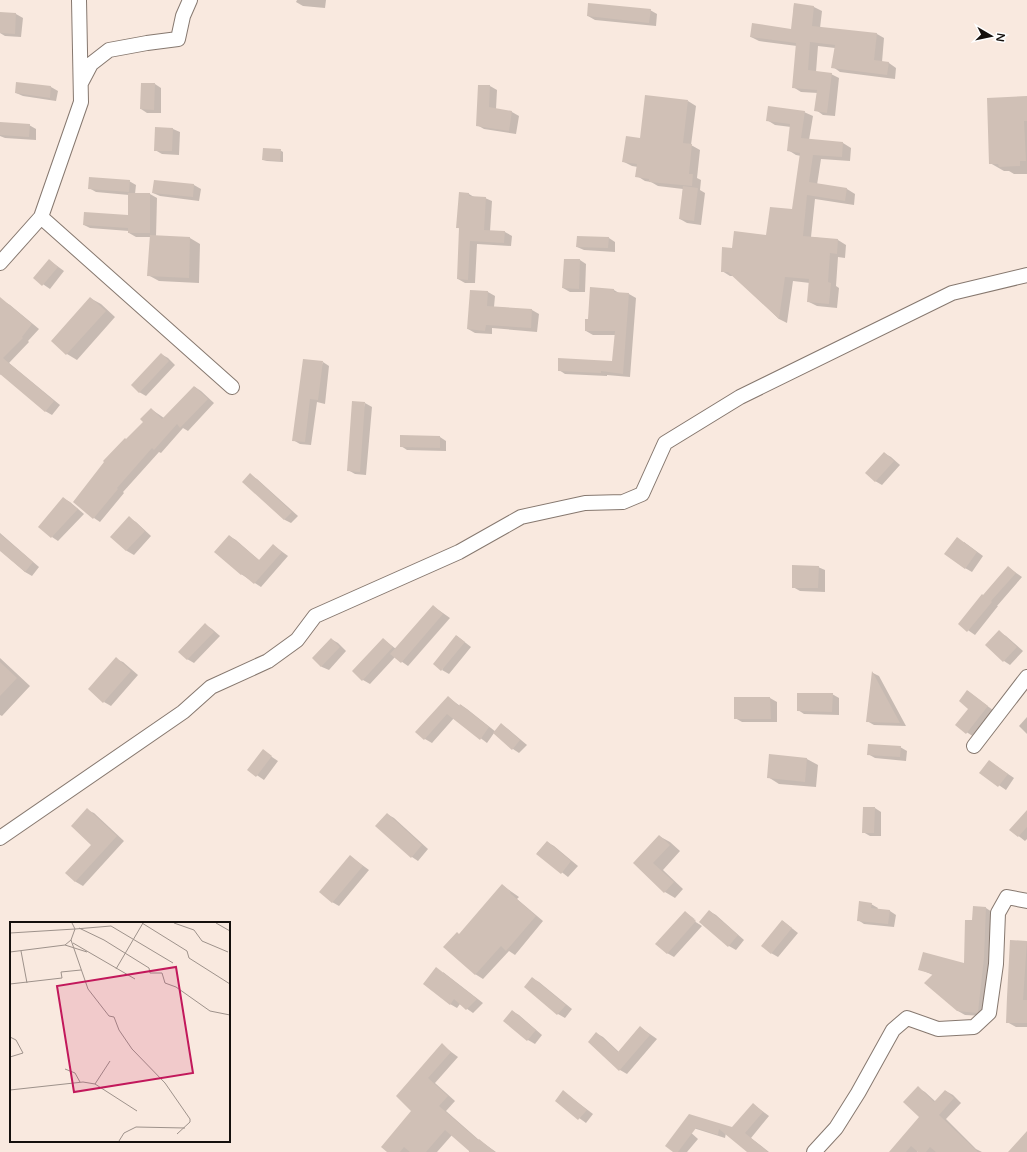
<svg xmlns="http://www.w3.org/2000/svg" width="1027" height="1152" viewBox="0 0 1027 1152" font-family="'Varela Round',sans-serif">
<rect width="100%" height="100%" fill="#f9e9df"/>
<path fill="#0003" d="M 297,0 L 326,0 L 325,8 L 303,6 L 296,2 Z
M 794,4 L 814,7 L 822,11 L 820,28 L 877,34 L 884,38 L 882,62 L 889,63 L 896,68 L 895,79 L 840,72 L 833,67 L 835,48 L 818,46 L 816,72 L 831,74 L 839,78 L 835,116 L 823,115 L 816,110 L 818,93 L 801,92 L 793,87 L 797,46 L 759,41 L 751,37 L 792,30 Z
M 650,10 L 657,14 L 656,26 L 595,20 L 588,16 Z
M 0,13 L 16,14 L 23,18 L 21,37 L 5,36 L 0,33 Z
M 17,83 L 51,87 L 58,91 L 56,101 L 23,96 L 16,93 Z
M 155,84 L 161,88 L 161,113 L 147,113 L 141,109 Z
M 479,86 L 490,86 L 497,90 L 496,109 L 512,112 L 519,116 L 516,134 L 484,129 L 477,125 Z
M 1027,97 L 1027,174 L 1014,174 L 1009,171 L 1004,171 L 990,163 Z
M 688,101 L 696,106 L 691,145 L 700,150 L 697,178 L 701,180 L 700,190 L 705,193 L 701,225 L 687,223 L 680,219 L 683,189 L 658,186 L 651,182 L 645,181 L 637,176 L 638,167 L 632,166 L 624,162 L 641,139 Z
M 804,112 L 813,116 L 809,140 L 843,143 L 851,148 L 850,161 L 821,159 L 817,185 L 847,189 L 855,194 L 854,205 L 815,199 L 811,237 L 838,240 L 846,245 L 845,258 L 838,257 L 836,286 L 839,288 L 837,308 L 817,306 L 809,302 L 810,283 L 793,281 L 787,323 L 779,319 L 734,276 L 730,276 L 722,271 L 733,249 L 767,236 L 793,210 L 801,156 L 796,155 L 788,150 L 791,127 L 775,125 L 767,120 Z
M 0,123 L 29,125 L 36,129 L 36,140 L 5,138 L 0,136 Z
M 156,128 L 173,129 L 180,132 L 179,155 L 162,154 L 155,150 Z
M 280,150 L 283,152 L 283,162 L 267,161 L 263,160 Z
M 129,181 L 136,185 L 135,194 L 150,194 L 157,198 L 156,237 L 190,238 L 200,244 L 199,283 L 159,281 L 148,275 L 151,237 L 136,237 L 129,233 L 129,231 L 90,228 L 84,225 L 129,216 L 129,195 L 96,192 L 89,188 Z
M 194,185 L 201,189 L 199,201 L 160,196 L 153,193 Z
M 469,194 L 474,197 L 485,198 L 492,201 L 490,231 L 505,232 L 512,236 L 511,246 L 477,244 L 475,283 L 465,283 L 458,279 L 460,229 L 457,227 Z
M 609,238 L 615,242 L 615,252 L 584,250 L 577,247 Z
M 49,260 L 64,271 L 50,289 L 34,278 Z
M 580,260 L 586,264 L 585,292 L 570,292 L 563,288 Z
M 614,290 L 619,293 L 629,294 L 636,298 L 630,377 L 607,375 L 607,376 L 565,374 L 559,370 L 613,362 L 616,335 L 593,335 L 586,331 L 589,320 Z
M 471,291 L 488,292 L 495,296 L 494,307 L 532,310 L 539,314 L 537,332 L 492,328 L 492,334 L 475,333 L 468,329 Z
M 90,298 L 101,304 L 115,317 L 77,360 L 67,354 L 52,341 Z
M 3,301 L 10,305 L 39,329 L 28,341 L 29,342 L 9,363 L 60,405 L 52,415 L 45,411 L 1,374 L 0,375 L 0,305 Z
M 161,354 L 168,358 L 175,365 L 146,396 L 139,392 Z
M 323,362 L 329,366 L 325,404 L 317,402 L 311,445 L 300,444 L 293,440 Z
M 195,387 L 201,391 L 214,403 L 188,431 L 183,428 L 161,453 L 159,452 L 123,492 L 124,493 L 100,522 L 94,518 L 105,462 L 144,422 L 151,409 L 164,418 Z
M 365,403 L 372,407 L 366,475 L 355,474 L 348,470 Z
M 440,437 L 446,441 L 446,451 L 407,450 L 401,446 Z
M 884,453 L 891,457 L 900,465 L 882,485 L 875,481 Z
M 250,475 L 257,479 L 298,516 L 291,523 L 285,520 L 244,482 Z
M 63,498 L 70,502 L 84,514 L 58,541 L 52,537 Z
M 129,518 L 136,522 L 151,536 L 134,555 L 127,551 L 112,537 Z
M 0,533 L 39,567 L 32,576 L 25,572 L 0,550 Z
M 229,536 L 236,540 L 260,561 L 273,545 L 288,556 L 261,587 L 241,574 Z
M 964,542 L 983,556 L 972,572 L 965,568 Z
M 818,567 L 825,570 L 825,592 L 800,591 L 793,587 Z
M 1008,567 L 1022,577 L 997,606 L 998,606 L 975,635 L 959,624 Z
M 433,606 L 450,618 L 408,666 L 395,657 L 370,684 L 363,680 L 353,671 L 383,639 L 396,649 Z
M 206,625 L 212,629 L 220,636 L 194,663 L 187,659 Z
M 999,632 L 1006,636 L 1023,651 L 1010,665 L 1004,661 Z
M 457,636 L 471,647 L 449,674 L 442,670 Z
M 331,639 L 338,643 L 346,651 L 329,670 L 322,667 L 313,658 Z
M 0,658 L 30,686 L 2,716 L 0,715 Z
M 116,659 L 123,662 L 138,675 L 111,706 L 104,702 Z
M 873,673 L 879,676 L 906,726 L 874,725 L 867,721 Z
M 968,691 L 994,711 L 974,737 L 956,725 L 970,708 Z
M 832,694 L 839,698 L 839,715 L 804,714 L 798,710 Z
M 448,697 L 460,706 L 461,705 L 467,709 L 496,732 L 502,725 L 508,729 L 527,745 L 519,753 L 513,749 L 494,733 L 487,743 L 454,718 L 432,743 L 425,739 L 417,732 Z
M 770,698 L 777,702 L 777,722 L 742,722 L 735,718 Z
M 1027,717 L 1027,734 L 1019,726 Z
M 900,747 L 907,751 L 906,761 L 875,758 L 868,754 Z
M 263,751 L 278,761 L 264,780 L 249,770 Z
M 770,755 L 807,759 L 818,765 L 816,787 L 779,784 L 768,777 Z
M 989,761 L 1014,778 L 1006,790 L 981,773 Z
M 875,808 L 881,812 L 881,836 L 870,836 L 863,832 Z
M 87,810 L 94,813 L 124,841 L 83,886 L 76,882 L 67,873 L 93,845 Z
M 1027,811 L 1027,839 L 1025,841 L 1011,830 Z
M 387,814 L 394,818 L 428,849 L 418,861 L 412,857 Z
M 659,836 L 670,842 L 680,851 L 663,870 L 683,889 L 675,898 L 665,892 L 634,863 Z
M 547,842 L 554,846 L 578,866 L 568,877 L 537,853 Z
M 350,856 L 369,870 L 339,906 L 332,902 Z
M 502,885 L 519,897 L 517,899 L 543,921 L 515,955 L 509,951 L 483,979 L 475,974 L 460,935 Z
M 871,904 L 878,908 L 877,910 L 890,911 L 896,915 L 894,927 L 864,924 L 858,920 Z
M 986,908 L 992,912 L 990,962 L 984,1016 L 965,1015 L 958,1011 L 933,975 L 919,969 L 965,964 L 973,921 Z
M 709,911 L 716,915 L 744,940 L 736,950 L 729,946 L 702,923 Z
M 685,912 L 696,920 L 692,918 L 691,919 L 702,926 L 674,957 L 667,953 Z
M 783,921 L 798,933 L 778,957 L 771,953 Z
M 1011,941 L 1027,942 L 1027,1027 L 1016,1027 L 1007,1022 Z
M 443,972 L 483,1003 L 473,1013 L 460,1004 L 457,1008 L 450,1004 Z
M 532,978 L 539,982 L 572,1009 L 565,1018 L 558,1014 L 526,987 Z
M 512,1011 L 519,1015 L 542,1035 L 535,1044 L 528,1040 L 505,1021 Z
M 640,1027 L 657,1039 L 627,1074 L 620,1070 L 589,1042 L 596,1033 L 603,1037 L 619,1052 Z
M 442,1045 L 458,1057 L 435,1083 L 455,1101 L 446,1111 L 479,1140 L 496,1152 L 473,1152 L 452,1135 L 437,1152 L 389,1152 L 413,1111 Z
M 918,1088 L 925,1092 L 936,1102 L 946,1091 L 953,1095 L 961,1103 L 946,1119 L 976,1149 L 982,1152 L 920,1152 L 918,1151 L 917,1152 L 890,1152 L 921,1117 Z
M 564,1092 L 593,1114 L 586,1123 L 556,1101 Z
M 753,1104 L 769,1116 L 751,1138 L 769,1152 L 749,1152 L 726,1133 L 725,1138 L 690,1127 L 733,1128 Z
M 688,1130 L 698,1139 L 687,1152 L 674,1152 Z"/>
<path fill="#d0c0b6" d="M 588,3 L 651,9 L 649,23 L 587,16 Z
M 794,3 L 814,6 L 812,26 L 877,33 L 874,60 L 889,62 L 887,75 L 831,68 L 835,45 L 810,42 L 808,70 L 832,73 L 827,113 L 814,111 L 817,90 L 792,88 L 796,43 L 750,37 L 752,23 L 791,29 Z
M 0,12 L 16,13 L 15,34 L 0,33 Z
M 16,82 L 51,86 L 50,98 L 15,93 Z
M 141,83 L 155,83 L 154,110 L 140,109 Z
M 478,85 L 490,85 L 489,107 L 512,111 L 509,131 L 476,126 Z
M 645,95 L 688,100 L 683,143 L 692,144 L 689,174 L 693,174 L 692,186 L 649,182 L 649,179 L 635,177 L 637,164 L 622,162 L 626,136 L 640,138 Z
M 1027,96 L 1027,121 L 1024,121 L 1026,161 L 1020,161 L 1020,166 L 999,167 L 998,164 L 989,164 L 987,98 Z
M 768,106 L 805,111 L 801,138 L 843,142 L 842,157 L 813,155 L 809,182 L 847,188 L 845,201 L 807,195 L 803,236 L 838,239 L 837,254 L 830,253 L 828,282 L 831,283 L 829,304 L 807,302 L 809,279 L 785,277 L 779,319 L 728,272 L 721,272 L 722,247 L 732,248 L 734,231 L 766,235 L 770,207 L 792,209 L 800,153 L 787,151 L 790,124 L 766,121 Z
M 0,122 L 30,124 L 29,137 L 0,135 Z
M 155,127 L 173,128 L 172,151 L 154,151 Z
M 263,148 L 281,149 L 280,161 L 262,160 Z
M 89,177 L 130,180 L 129,192 L 88,189 Z
M 154,180 L 194,184 L 193,197 L 152,193 Z
M 683,186 L 698,188 L 694,221 L 679,219 Z
M 459,192 L 469,193 L 469,196 L 486,197 L 484,230 L 505,231 L 504,243 L 470,241 L 468,280 L 457,279 L 459,228 L 456,228 Z
M 128,193 L 150,193 L 150,233 L 128,233 L 128,228 L 83,225 L 84,212 L 128,215 Z
M 150,235 L 190,237 L 189,278 L 147,276 Z
M 577,236 L 609,237 L 608,248 L 576,247 Z
M 49,259 L 58,267 L 42,286 L 33,278 Z
M 564,259 L 580,259 L 579,289 L 562,288 Z
M 590,287 L 614,289 L 614,292 L 629,293 L 623,374 L 601,371 L 601,373 L 558,371 L 558,358 L 612,361 L 615,331 L 585,331 L 585,319 L 588,319 Z
M 470,290 L 488,291 L 487,306 L 532,309 L 531,328 L 486,325 L 485,331 L 467,329 Z
M 0,297 L 32,324 L 22,337 L 23,338 L 3,358 L 54,401 L 45,412 L 0,374 Z
M 90,297 L 106,311 L 66,355 L 51,341 Z
M 161,353 L 169,361 L 139,393 L 131,385 Z
M 303,359 L 323,361 L 318,400 L 310,399 L 305,442 L 292,441 Z
M 194,386 L 208,399 L 180,428 L 177,424 L 154,450 L 152,448 L 117,488 L 118,489 L 93,519 L 73,502 L 104,462 L 103,461 L 125,438 L 126,439 L 143,422 L 140,419 L 151,408 L 162,419 Z
M 352,401 L 365,402 L 360,472 L 347,471 Z
M 400,435 L 440,436 L 440,448 L 400,447 Z
M 884,452 L 894,461 L 875,482 L 865,473 Z
M 250,473 L 292,512 L 284,520 L 242,482 Z
M 63,497 L 78,509 L 51,538 L 38,527 Z
M 129,516 L 145,531 L 126,551 L 110,537 Z
M 0,534 L 33,562 L 25,572 L 0,551 Z
M 229,535 L 259,560 L 273,544 L 282,552 L 254,584 L 242,574 L 241,575 L 214,552 Z
M 957,537 L 977,552 L 965,569 L 944,554 Z
M 792,565 L 819,566 L 818,588 L 792,588 Z
M 1008,566 L 1016,573 L 991,601 L 992,602 L 967,632 L 958,624 L 982,594 L 983,595 Z
M 433,605 L 443,614 L 401,663 L 390,654 Z
M 205,623 L 214,632 L 187,660 L 178,652 Z
M 999,630 L 1017,647 L 1003,662 L 985,645 Z
M 456,635 L 465,642 L 441,671 L 433,664 Z
M 331,638 L 340,647 L 321,667 L 312,658 Z
M 383,638 L 393,647 L 362,681 L 352,671 Z
M 116,657 L 131,671 L 103,703 L 88,689 Z
M 0,662 L 17,678 L 0,696 Z
M 872,671 L 900,723 L 866,722 Z
M 967,690 L 988,706 L 966,734 L 955,725 L 968,709 L 959,701 Z
M 797,693 L 833,693 L 832,712 L 797,711 Z
M 448,696 L 459,706 L 460,704 L 489,727 L 480,740 L 447,714 L 424,740 L 415,732 Z
M 734,697 L 770,697 L 771,719 L 734,719 Z
M 501,723 L 520,740 L 512,750 L 493,733 Z
M 868,744 L 901,746 L 900,757 L 867,755 Z
M 263,749 L 272,756 L 256,777 L 247,770 Z
M 769,754 L 807,758 L 805,782 L 767,778 Z
M 989,760 L 1008,774 L 998,787 L 979,773 Z
M 863,807 L 875,807 L 874,833 L 862,833 Z
M 87,808 L 117,836 L 75,882 L 65,873 L 91,845 L 71,826 Z
M 1027,810 L 1027,827 L 1018,837 L 1009,830 Z
M 387,813 L 422,845 L 411,858 L 375,826 Z
M 659,835 L 670,845 L 653,863 L 674,882 L 664,893 L 633,863 Z
M 547,841 L 571,861 L 561,874 L 536,854 Z
M 350,855 L 363,866 L 332,903 L 319,892 Z
M 502,884 L 511,892 L 510,893 L 536,916 L 506,951 L 501,946 L 475,975 L 443,947 L 457,932 L 459,934 Z
M 859,901 L 872,903 L 871,908 L 890,910 L 888,924 L 857,921 Z
M 973,906 L 986,907 L 984,958 L 978,1012 L 977,1013 L 957,1011 L 924,983 L 933,974 L 918,970 L 923,952 L 964,963 L 965,920 L 972,920 Z
M 709,910 L 738,935 L 728,947 L 699,922 Z
M 685,911 L 696,921 L 667,954 L 655,944 Z
M 782,920 L 792,928 L 771,954 L 761,946 Z
M 1010,940 L 1027,941 L 1023,1000 L 1027,1000 L 1027,1023 L 1006,1023 L 1007,997 Z
M 436,967 L 477,999 L 466,1010 L 454,999 L 450,1005 L 423,984 Z
M 532,977 L 566,1005 L 557,1015 L 524,987 Z
M 512,1010 L 536,1030 L 527,1041 L 503,1021 Z
M 640,1026 L 650,1035 L 619,1071 L 588,1042 L 596,1032 L 618,1052 Z
M 442,1043 L 451,1052 L 428,1078 L 448,1096 L 439,1106 L 478,1140 L 479,1139 L 495,1152 L 469,1152 L 469,1151 L 445,1130 L 426,1152 L 410,1152 L 404,1147 L 400,1152 L 387,1152 L 381,1147 L 411,1111 L 396,1096 Z
M 918,1086 L 934,1102 L 945,1090 L 954,1098 L 939,1115 L 978,1152 L 936,1152 L 930,1147 L 926,1152 L 918,1152 L 911,1146 L 906,1152 L 889,1152 L 919,1117 L 903,1102 Z
M 563,1090 L 587,1110 L 578,1120 L 555,1101 Z
M 753,1103 L 763,1112 L 745,1133 L 768,1152 L 747,1152 L 719,1129 L 718,1135 L 696,1128 L 678,1152 L 673,1152 L 665,1146 L 689,1114 L 732,1127 Z
M 1027,1131 L 1027,1152 L 1008,1152 Z"/>
<g fill="none" stroke-linecap="round" stroke-linejoin="round">
<defs>
<path id="minor" d="M 81,83 L 91,64 L 109,50 L 147,43 L 178,39 L 183,16 L 190,0
M 41,217 L 232,387
M 0,263 L 41,217 L 81,102 L 79,0
M 974,746 L 1027,677
M 0,838 L 183,712 L 211,687 L 268,661 L 297,640 L 315,616 L 459,552 L 521,517 L 585,503 L 623,502 L 642,494 L 665,443 L 740,397 L 952,293 L 1027,275
M 814,1152 L 836,1128 L 858,1093 L 893,1030 L 907,1018 L 938,1029 L 974,1027 L 989,1013 L 996,964 L 998,913 L 1007,897 L 1027,901"/>
</defs>
<use href="#minor" stroke="#86786f" stroke-width="16"/>
<use href="#minor" stroke="#fff" stroke-width="14"/>
</g>
<g transform="translate(10 922)">
<rect width="220" height="220" fill="#f9e9df"/>
<path fill="none" stroke="#9e928b" stroke-width="1" d="M 132,1 L 177,29 L 179,36 L 220,62M 164,1 L 184,8 L 192,19 L 218,30M 206,1 L 220,9M 69,6 L 94,18 L 139,46 L 140,51 L 152,51 L 155,61 L 166,65 L 200,89 L 220,93M 0,11 L 65,7 L 62,1M 61,18 L 78,67 L 99,94 L 104,95 L 109,108 L 122,127 L 155,161 L 180,197 L 180,200 L 167,212M 63,21 L 125,57M 55,23 L 61,18 L 65,7 L 101,4 L 163,41M 11,29 L 17,61M 0,30 L 55,23 L 77,30M 106,47 L 133,1M 0,62 L 52,56 L 51,50 L 71,48M 0,115 L 6,118 L 13,131 L 0,135M 55,147 L 65,151 L 70,160M 85,162 L 100,139M 0,168 L 73,160 L 85,162 L 127,189M 109,219 L 114,211 L 126,205 L 175,206"/>
<path fill="#c2185b" fill-opacity="0.15" stroke="#c2185b" stroke-width="2" d="M 166,45 L 183,151 L 64,170 L 47,64 Z"/>
<rect width="220" height="220" fill="none" stroke="#15100d" stroke-width="2"/>
</g>
<g transform="translate(991 36) rotate(99)" stroke="#ffffff" stroke-width="3" paint-order="stroke">
<path d="M0-3L7 15L0 10L-7 15Z" fill="#15100d"/>
<text y="-6" font-size="11" font-weight="bold" text-anchor="middle" fill="#15100d">N</text>
</g>
</svg>
